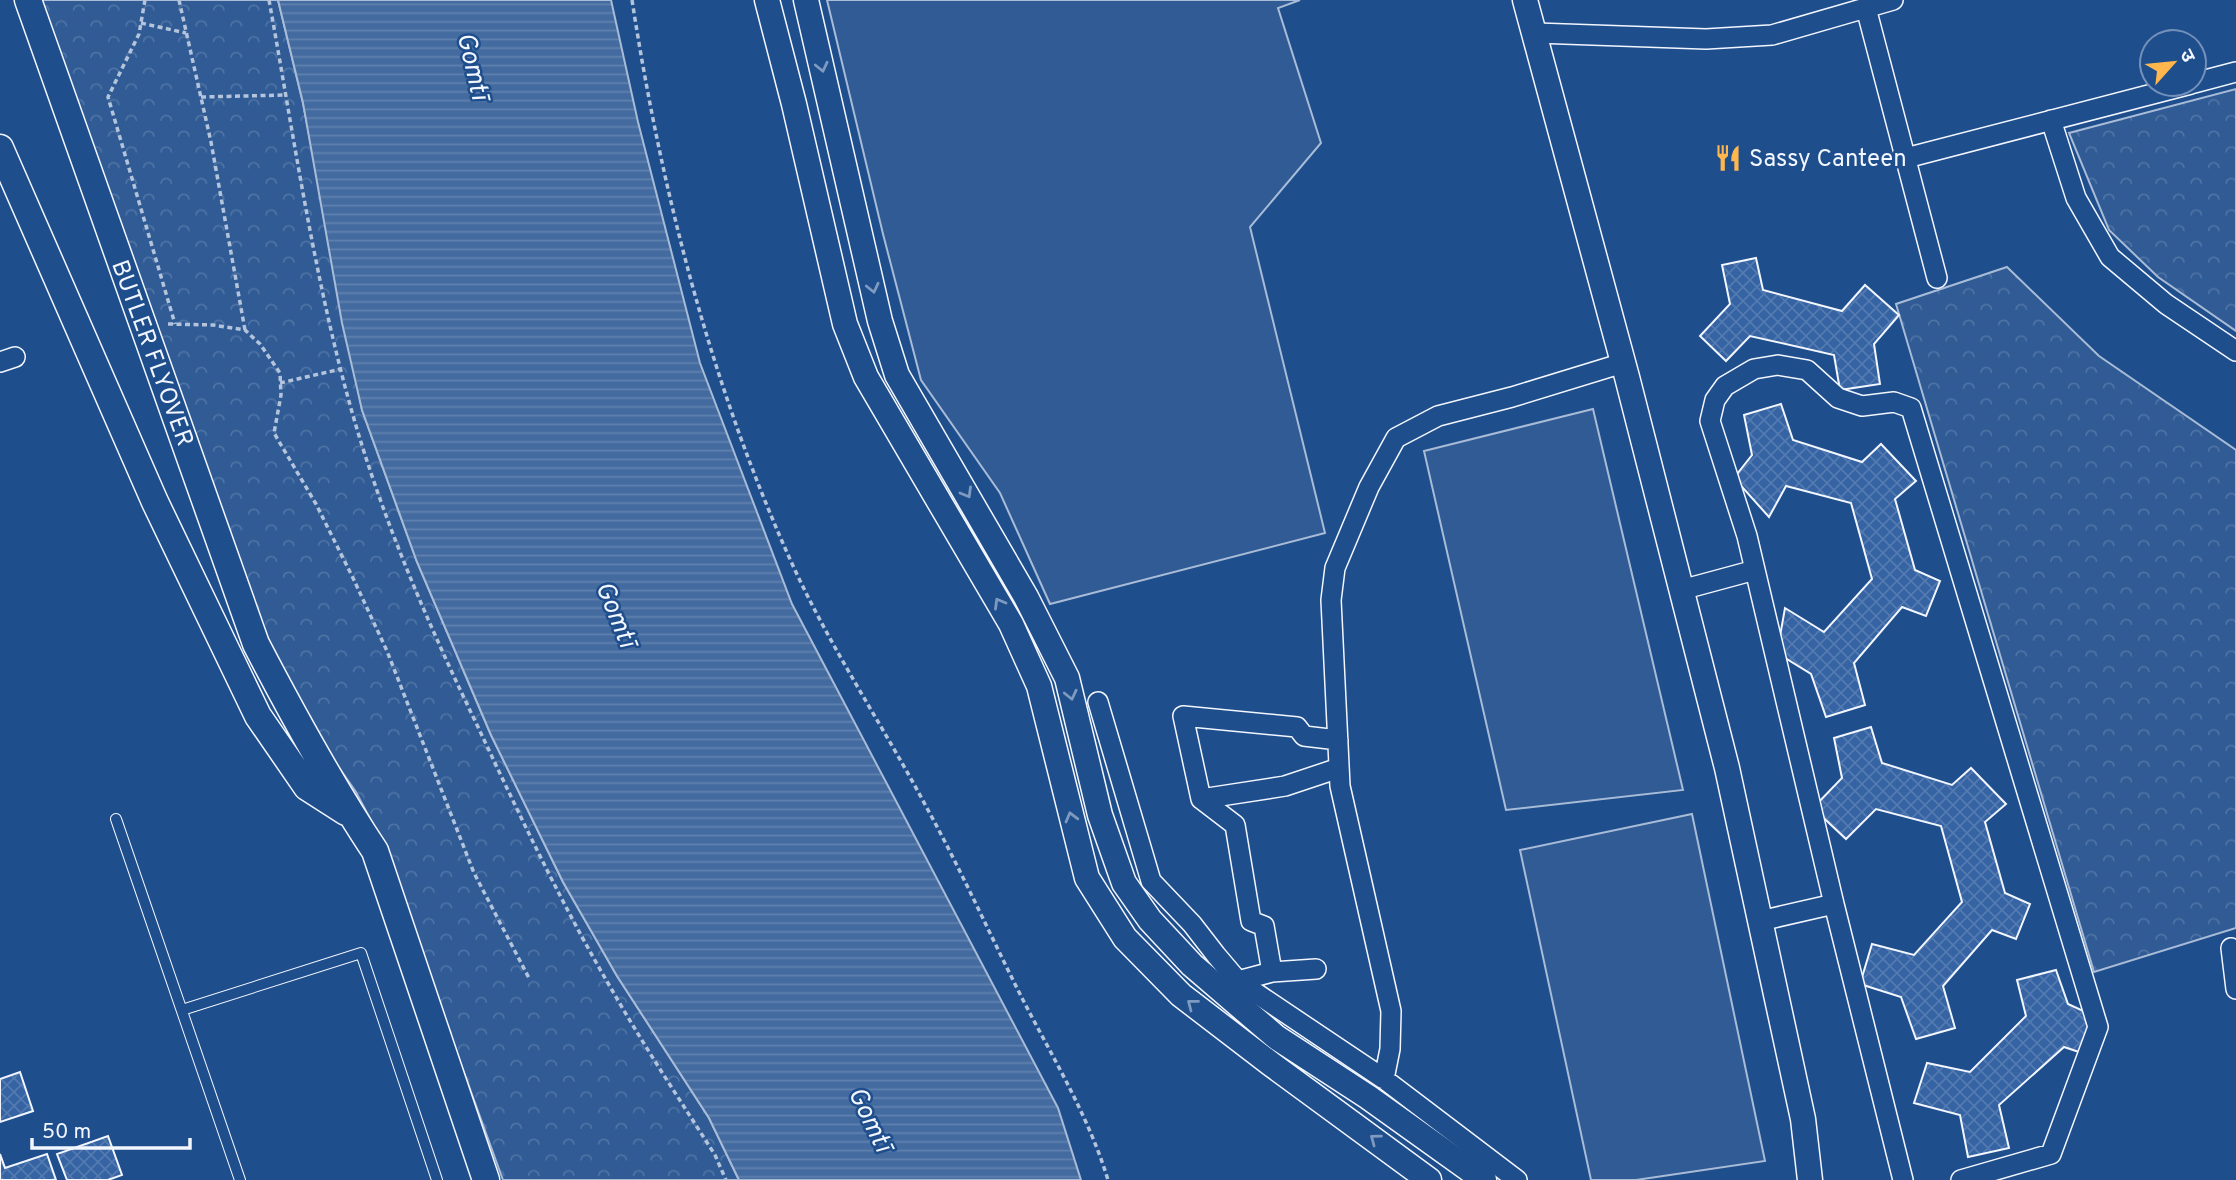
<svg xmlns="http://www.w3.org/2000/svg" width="2236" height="1180" viewBox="0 0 2236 1180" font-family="Overpass,'Noto Sans Devanagari',sans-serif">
<defs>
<pattern id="park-crowns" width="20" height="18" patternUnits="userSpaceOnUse" patternTransform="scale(1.75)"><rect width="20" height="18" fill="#305b95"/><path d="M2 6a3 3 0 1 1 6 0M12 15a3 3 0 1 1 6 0" fill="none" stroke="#4e73a5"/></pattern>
<pattern id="water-rules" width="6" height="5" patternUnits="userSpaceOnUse" patternTransform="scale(1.75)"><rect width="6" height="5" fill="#446ba0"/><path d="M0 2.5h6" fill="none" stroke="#5f81ae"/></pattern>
<pattern id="building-cross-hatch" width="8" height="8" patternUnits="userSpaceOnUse" patternTransform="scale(1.75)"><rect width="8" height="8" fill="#3563a3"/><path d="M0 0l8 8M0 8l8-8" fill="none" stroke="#537ab1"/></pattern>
</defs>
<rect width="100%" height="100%" fill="#1f4e8c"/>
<path fill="#305b95" stroke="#a8bbd7" stroke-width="2" d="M 827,0 L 1300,0 L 1278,8 L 1321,143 L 1250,227 L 1325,533 L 1050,604 L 1000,493 L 921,380 L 883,234 Z
M 1593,409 L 1683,790 L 1506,810 L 1424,451 Z
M 1692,814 L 1765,1161 L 1636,1180 L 1591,1180 L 1520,850 Z"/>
<path fill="url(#park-crowns)" stroke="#a8bbd7" stroke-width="2" d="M 28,0 L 278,0 L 303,103 L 362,410 L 417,562 L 491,735 L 563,882 L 617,976 L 709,1118 L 739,1180 L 503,1180 L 376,830 L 356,792 L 319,739 L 271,653 Z
M 2236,89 L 2236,331 L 2158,277 L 2109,230 L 2069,133 Z
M 2007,267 L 2099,356 L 2236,450 L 2236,928 L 2094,972 L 1896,304 Z"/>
<path fill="url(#water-rules)" stroke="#a8bbd7" stroke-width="2" d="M 278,0 L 611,0 L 638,122 L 700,363 L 792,604 L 1058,1108 L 1081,1180 L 739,1180 L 709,1118 L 617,976 L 563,882 L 491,735 L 417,562 L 362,410 L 342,323 L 303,103 Z"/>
<path fill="url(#building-cross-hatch)" stroke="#f2f6ff" stroke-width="2" d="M 1756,258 L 1763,290 L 1842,311 L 1865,285 L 1899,315 L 1874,344 L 1880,384 L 1840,390 L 1834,355 L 1750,336 L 1726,361 L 1700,336 L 1730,304 L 1722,265 Z
M 1781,404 L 1793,440 L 1862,462 L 1881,444 L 1916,481 L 1895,499 L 1915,570 L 1940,581 L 1926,616 L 1902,607 L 1854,663 L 1865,705 L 1826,717 L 1811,674 L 1777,653 L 1785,608 L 1824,632 L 1872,579 L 1851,503 L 1786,486 L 1769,517 L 1734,478 L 1752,455 L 1744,415 Z
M 1871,727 L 1882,763 L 1952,785 L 1971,768 L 2006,804 L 1985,822 L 2005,893 L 2030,904 L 2016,939 L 1992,930 L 1943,986 L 1955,1028 L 1916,1039 L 1901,997 L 1860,984 L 1872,944 L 1914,955 L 1962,902 L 1941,826 L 1876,809 L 1846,839 L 1813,808 L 1842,778 L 1834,738 Z
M 2056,970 L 2068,1004 L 2090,1014 L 2086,1040 L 2079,1052 L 2064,1047 L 1999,1105 L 2009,1148 L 1968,1157 L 1960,1115 L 1914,1103 L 1927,1063 L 1970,1072 L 2026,1016 L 2017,980 Z
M 20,1072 L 33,1111 L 0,1122 L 0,1079 Z
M 108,1136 L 122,1175 L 108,1180 L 67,1180 L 57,1154 Z
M 0,1154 L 5,1168 L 47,1154 L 56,1180 L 0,1180 Z"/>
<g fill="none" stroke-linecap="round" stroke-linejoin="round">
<defs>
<path id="service" d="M 116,819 L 240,1180
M 182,1010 L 361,953 L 437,1180"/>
<path id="minor" d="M 1866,8 L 1937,278
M 1536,33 L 1706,39 L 1772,35 L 1893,0
M 2194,83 L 2236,72
M 2051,120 L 2076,198 L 2110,257 L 2166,304 L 2236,351
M 1906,158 L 2191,84
M 0,362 L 15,357
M 1681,590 L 1755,570
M 1098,702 L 1151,881 L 1192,924 L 1216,955 L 1238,981 L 1384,1079 L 1517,1180
M 1201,799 L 1285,786 L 1339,768
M 1834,904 L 1747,536 L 1710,421 L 1715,400 L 1725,386 L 1754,369 L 1778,365 L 1807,370 L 1838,398 L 1862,406 L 1894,402 L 1911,408 L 2098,1027 L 2051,1154 L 1961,1180
M 1760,921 L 1834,904 L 1903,1180
M 2231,948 L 2236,989
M 1272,972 L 1316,969
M 1238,981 L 1272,972 L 1264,926 L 1251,921 L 1235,825 L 1201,799 L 1183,716 L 1297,727 L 1304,736 L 1338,740
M 1384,1079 L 1390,1049 L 1391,1011 L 1340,786 L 1331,600 L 1335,568 L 1369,487 L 1396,438 L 1438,416 L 1512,397 L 1623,363"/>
<path id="tertiary" d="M 767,0 L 794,104 L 845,324 L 866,377 L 1011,624 L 1039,686 L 1087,878 L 1125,938 L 1181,995 L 1271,1064 L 1429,1180
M 806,0 L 880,321 L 897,375 L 1026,597 L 1067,678 L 1100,815 L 1124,883 L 1150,920 L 1192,965 L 1276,1037 L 1368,1097 L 1484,1180
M 1525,0 L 1627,377 L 1727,768 L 1803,1119 L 1810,1180"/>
<path id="secondary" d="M 28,0 L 256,644 C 293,715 331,785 375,851 L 486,1180
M 0,148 L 155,502 L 258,716 L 307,787 L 346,812"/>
</defs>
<use href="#service" stroke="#f2f6ff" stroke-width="12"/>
<use href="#minor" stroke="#f2f6ff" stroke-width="22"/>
<use href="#tertiary" stroke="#f2f6ff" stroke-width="27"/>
<use href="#secondary" stroke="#f2f6ff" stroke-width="29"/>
<path stroke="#b3c4dc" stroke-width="3.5" stroke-dasharray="5 3.5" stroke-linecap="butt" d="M 145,0 L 139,34 L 108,97 L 175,324
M 179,0 L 211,142 L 245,330
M 269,0 C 294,137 314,278 352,412 C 383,521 429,626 478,727 C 520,816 562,905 612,990 C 644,1046 680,1100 715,1155 L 726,1180
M 632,0 C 662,194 712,389 794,568 C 833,652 885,729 928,810 C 962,872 991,937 1023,1000 C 1053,1058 1089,1117 1108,1180
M 141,23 L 186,33
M 201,97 L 286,95
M 168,324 L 213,325 L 245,330 L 260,344 L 280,373 L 281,395 L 274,433 L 316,504 L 353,578 L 387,651 L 474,873 L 530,980
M 280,383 L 341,369"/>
<use href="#service" stroke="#1f4e8c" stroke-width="10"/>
<use href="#minor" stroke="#1f4e8c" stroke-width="19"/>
<use href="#tertiary" stroke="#1f4e8c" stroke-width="24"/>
<use href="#secondary" stroke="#1f4e8c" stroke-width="26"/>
</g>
<defs><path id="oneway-chevron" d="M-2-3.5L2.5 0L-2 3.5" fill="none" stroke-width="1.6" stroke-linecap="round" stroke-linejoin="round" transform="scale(1.75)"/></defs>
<g stroke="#7e9ac0">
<use href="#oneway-chevron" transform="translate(822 67) rotate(77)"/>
<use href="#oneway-chevron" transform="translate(873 288) rotate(77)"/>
<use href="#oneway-chevron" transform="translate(967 493) rotate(60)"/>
<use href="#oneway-chevron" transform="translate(999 603) rotate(-120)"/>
<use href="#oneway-chevron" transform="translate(1071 695) rotate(77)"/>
<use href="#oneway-chevron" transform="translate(1071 817) rotate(-105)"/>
<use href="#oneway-chevron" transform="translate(1192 1004) rotate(-142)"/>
<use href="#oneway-chevron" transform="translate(1375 1139) rotate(-143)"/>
</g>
<defs>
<symbol id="restaurant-bare" viewBox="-9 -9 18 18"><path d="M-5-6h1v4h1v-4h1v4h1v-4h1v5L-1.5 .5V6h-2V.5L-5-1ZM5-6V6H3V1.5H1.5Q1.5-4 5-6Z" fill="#ffb74d" stroke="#1f4e8c" stroke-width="2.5" paint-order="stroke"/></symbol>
</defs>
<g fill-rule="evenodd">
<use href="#restaurant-bare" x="1709" y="139" width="38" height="38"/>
</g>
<g text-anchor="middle" stroke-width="5" stroke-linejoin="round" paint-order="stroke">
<g font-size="24" fill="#f2f6ff" stroke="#1f4e8c" text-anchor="start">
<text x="1749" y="166">Sassy Canteen</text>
</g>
<g font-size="24" fill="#f2f6ff" stroke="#1f4e8c">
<text transform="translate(153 353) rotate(70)" y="8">BUTLER FLYOVER</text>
</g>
<g font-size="26" font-style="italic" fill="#f2f6ff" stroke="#1f4e8c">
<text transform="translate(474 66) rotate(77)" y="9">Gomtī</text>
<text transform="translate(617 614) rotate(68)" y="9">Gomtī</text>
<text transform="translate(871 1119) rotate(64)" y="9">Gomtī</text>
</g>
</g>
<g transform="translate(2173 63) rotate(63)"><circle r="33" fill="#1f4e8c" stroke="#7391ba" stroke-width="2"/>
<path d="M0-5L12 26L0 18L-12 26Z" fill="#ffb74d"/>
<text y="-10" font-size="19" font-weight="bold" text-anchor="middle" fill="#f2f6ff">उ</text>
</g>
<path d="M32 1138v10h158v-10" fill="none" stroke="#f2f6ff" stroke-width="3.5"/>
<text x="42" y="1138" font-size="21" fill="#f2f6ff" stroke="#1f4e8c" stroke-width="5" paint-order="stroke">50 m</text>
</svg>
